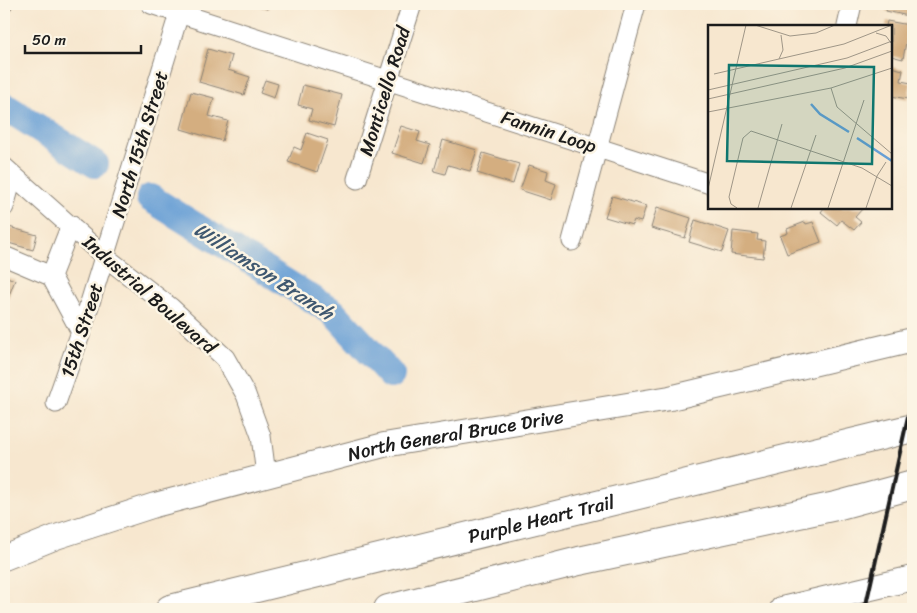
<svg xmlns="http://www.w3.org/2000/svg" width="917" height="613" viewBox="0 0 917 613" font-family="Sriracha,sans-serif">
<rect width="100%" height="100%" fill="#fcf5e5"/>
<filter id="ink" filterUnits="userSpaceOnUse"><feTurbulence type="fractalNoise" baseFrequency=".02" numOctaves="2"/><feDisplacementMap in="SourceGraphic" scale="10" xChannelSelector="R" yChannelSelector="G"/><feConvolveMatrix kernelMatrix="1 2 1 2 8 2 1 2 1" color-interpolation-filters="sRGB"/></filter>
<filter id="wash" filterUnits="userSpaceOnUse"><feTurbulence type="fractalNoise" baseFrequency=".0096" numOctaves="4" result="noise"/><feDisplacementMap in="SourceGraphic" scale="20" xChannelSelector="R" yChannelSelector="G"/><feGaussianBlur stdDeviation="1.12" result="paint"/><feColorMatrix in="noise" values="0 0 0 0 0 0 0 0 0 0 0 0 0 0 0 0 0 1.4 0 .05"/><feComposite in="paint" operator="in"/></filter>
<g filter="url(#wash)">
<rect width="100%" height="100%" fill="#f7e7cf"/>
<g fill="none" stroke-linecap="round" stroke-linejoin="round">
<path stroke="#679fd5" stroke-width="28" d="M 4,106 L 95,164
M 150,198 L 333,312 L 391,375"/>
</g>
<g id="blocks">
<path fill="#d4ae80" d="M 4,4 L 14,4 L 4,20 Z
M 253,4 L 270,4 L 268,9 Z
M 888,4 L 913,4 L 913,17 L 886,11 Z
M 887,21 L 909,25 L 903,59 L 891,56 L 891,26 L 886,26 Z
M 208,49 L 232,56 L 228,70 L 250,77 L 244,95 L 199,82 Z
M 891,67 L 903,70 L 901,81 L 911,83 L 908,99 L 891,96 Z
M 265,80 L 278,84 L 274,98 L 260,93 Z
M 303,85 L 342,95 L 334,127 L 309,120 L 312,109 L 298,105 Z
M 191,92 L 214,98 L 209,116 L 228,121 L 222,141 L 181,129 Z
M 401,126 L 420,132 L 417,141 L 430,145 L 424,163 L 392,153 Z
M 307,133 L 328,140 L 317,172 L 288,162 L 294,147 L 301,150 Z
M 443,140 L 477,150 L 470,171 L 448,165 L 445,174 L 434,171 Z
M 483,153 L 519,164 L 513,184 L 477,173 Z
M 529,165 L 548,171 L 546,180 L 556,184 L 551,200 L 520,190 Z
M 612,196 L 646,206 L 641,222 L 634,220 L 632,225 L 605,217 Z
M 657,207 L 691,218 L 685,238 L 651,228 Z
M 824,208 L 863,208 L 855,217 L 861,222 L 854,230 L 841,220 L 837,225 L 821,212 Z
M 695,220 L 729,231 L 722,252 L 689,242 Z
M 805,222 L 806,224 L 813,222 L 821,242 L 787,254 L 780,236 L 788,233 L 787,229 Z
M 9,227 L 37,235 L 33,250 L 5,242 Z
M 733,231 L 758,234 L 757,240 L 765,241 L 763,258 L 731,254 Z
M 4,276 L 15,280 L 4,308 Z"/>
</g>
</g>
<g filter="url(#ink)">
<use href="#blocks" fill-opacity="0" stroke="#8a8276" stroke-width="1"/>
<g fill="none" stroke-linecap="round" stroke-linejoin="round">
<defs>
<path id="minor" d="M 151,4 L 710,184
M 847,26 L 852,4
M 4,167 L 104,256 L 170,307 L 225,358 L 246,395 L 261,436 L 266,475
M 357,179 L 412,4
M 4,207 L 13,175
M 572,241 L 636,4
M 4,256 L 51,276 L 81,332
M 51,276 L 71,225
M 56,403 L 81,332 L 182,4"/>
<g id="major">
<path id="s1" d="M 4,558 L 56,537 L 155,505 L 384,445 L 670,398 L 913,340"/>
<path d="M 782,609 L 913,578"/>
</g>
<g id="highway">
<path id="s2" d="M 170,609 L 913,428"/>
<path d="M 388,609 L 579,561 L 836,506 L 913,485"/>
</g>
</defs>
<use href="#minor" stroke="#8a8276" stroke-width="21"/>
<use href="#major" stroke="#8a8276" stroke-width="26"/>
<use href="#highway" stroke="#8a8276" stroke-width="30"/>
<use href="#minor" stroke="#fff" stroke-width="19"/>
<use href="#major" stroke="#fff" stroke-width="24"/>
<use href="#highway" stroke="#fff" stroke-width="28"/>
<path stroke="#1c1c1c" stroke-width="4" d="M 865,609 L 913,394"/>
</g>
</g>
<g text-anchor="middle" stroke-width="5" stroke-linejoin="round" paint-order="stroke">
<g font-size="19" fill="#1c1c1c" stroke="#fcf5e5">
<text transform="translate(384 91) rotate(-73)" y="7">Monticello Road</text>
<text transform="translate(549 131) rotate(18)" y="7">Fannin Loop</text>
<text transform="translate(139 144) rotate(-73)" y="7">North 15th Street</text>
<text transform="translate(150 294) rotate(41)" y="7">Industrial Boulevard</text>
<text transform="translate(81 330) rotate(-72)" y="7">15th Street</text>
<text dy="7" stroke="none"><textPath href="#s1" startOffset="469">North General Bruce Drive</textPath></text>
<text dy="7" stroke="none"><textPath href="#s2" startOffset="382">Purple Heart Trail</textPath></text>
</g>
<g font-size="20" font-style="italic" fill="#3e576f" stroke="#fcf5e5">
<text transform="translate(264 271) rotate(33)" y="7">Williamson Branch</text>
</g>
</g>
<g transform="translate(708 25)">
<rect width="184" height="184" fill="#f7e7cf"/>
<path fill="none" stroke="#679fd5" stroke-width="2.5" d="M 103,79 L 112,89 L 141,107M 149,113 L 184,136"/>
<path fill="none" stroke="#9f9687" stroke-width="1" d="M 47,0 L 82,11 L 108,8 L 127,0M 168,8 L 178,11 L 183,18M 71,34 L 75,25 L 73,10M 6,49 L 136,19 L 184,0M 123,63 L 129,82 L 184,129M 0,65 L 139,33 L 184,16M 0,74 L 137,43 L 184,26M 0,87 L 123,63 L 184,43M 0,164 L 38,0M 29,183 L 23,179 L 21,172 L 35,113 L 43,106 L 154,143 L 184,161M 50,183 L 74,99M 83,183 L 108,110M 120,183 L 156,75M 158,183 L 169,151 L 178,137"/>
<path fill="#0f766e" fill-opacity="0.15" stroke="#0f766e" stroke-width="2.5" d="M 21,40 L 166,42 L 164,139 L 19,136 Z"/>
<rect width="184" height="184" fill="none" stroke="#1c1c1c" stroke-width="2.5"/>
</g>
<rect width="917" height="613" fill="none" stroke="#fcf5e5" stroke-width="20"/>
<path d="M25 45v8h116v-8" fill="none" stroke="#1c1c1c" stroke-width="2.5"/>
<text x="32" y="45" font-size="15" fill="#1c1c1c" stroke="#fcf5e5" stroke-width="4" paint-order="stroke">50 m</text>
</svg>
